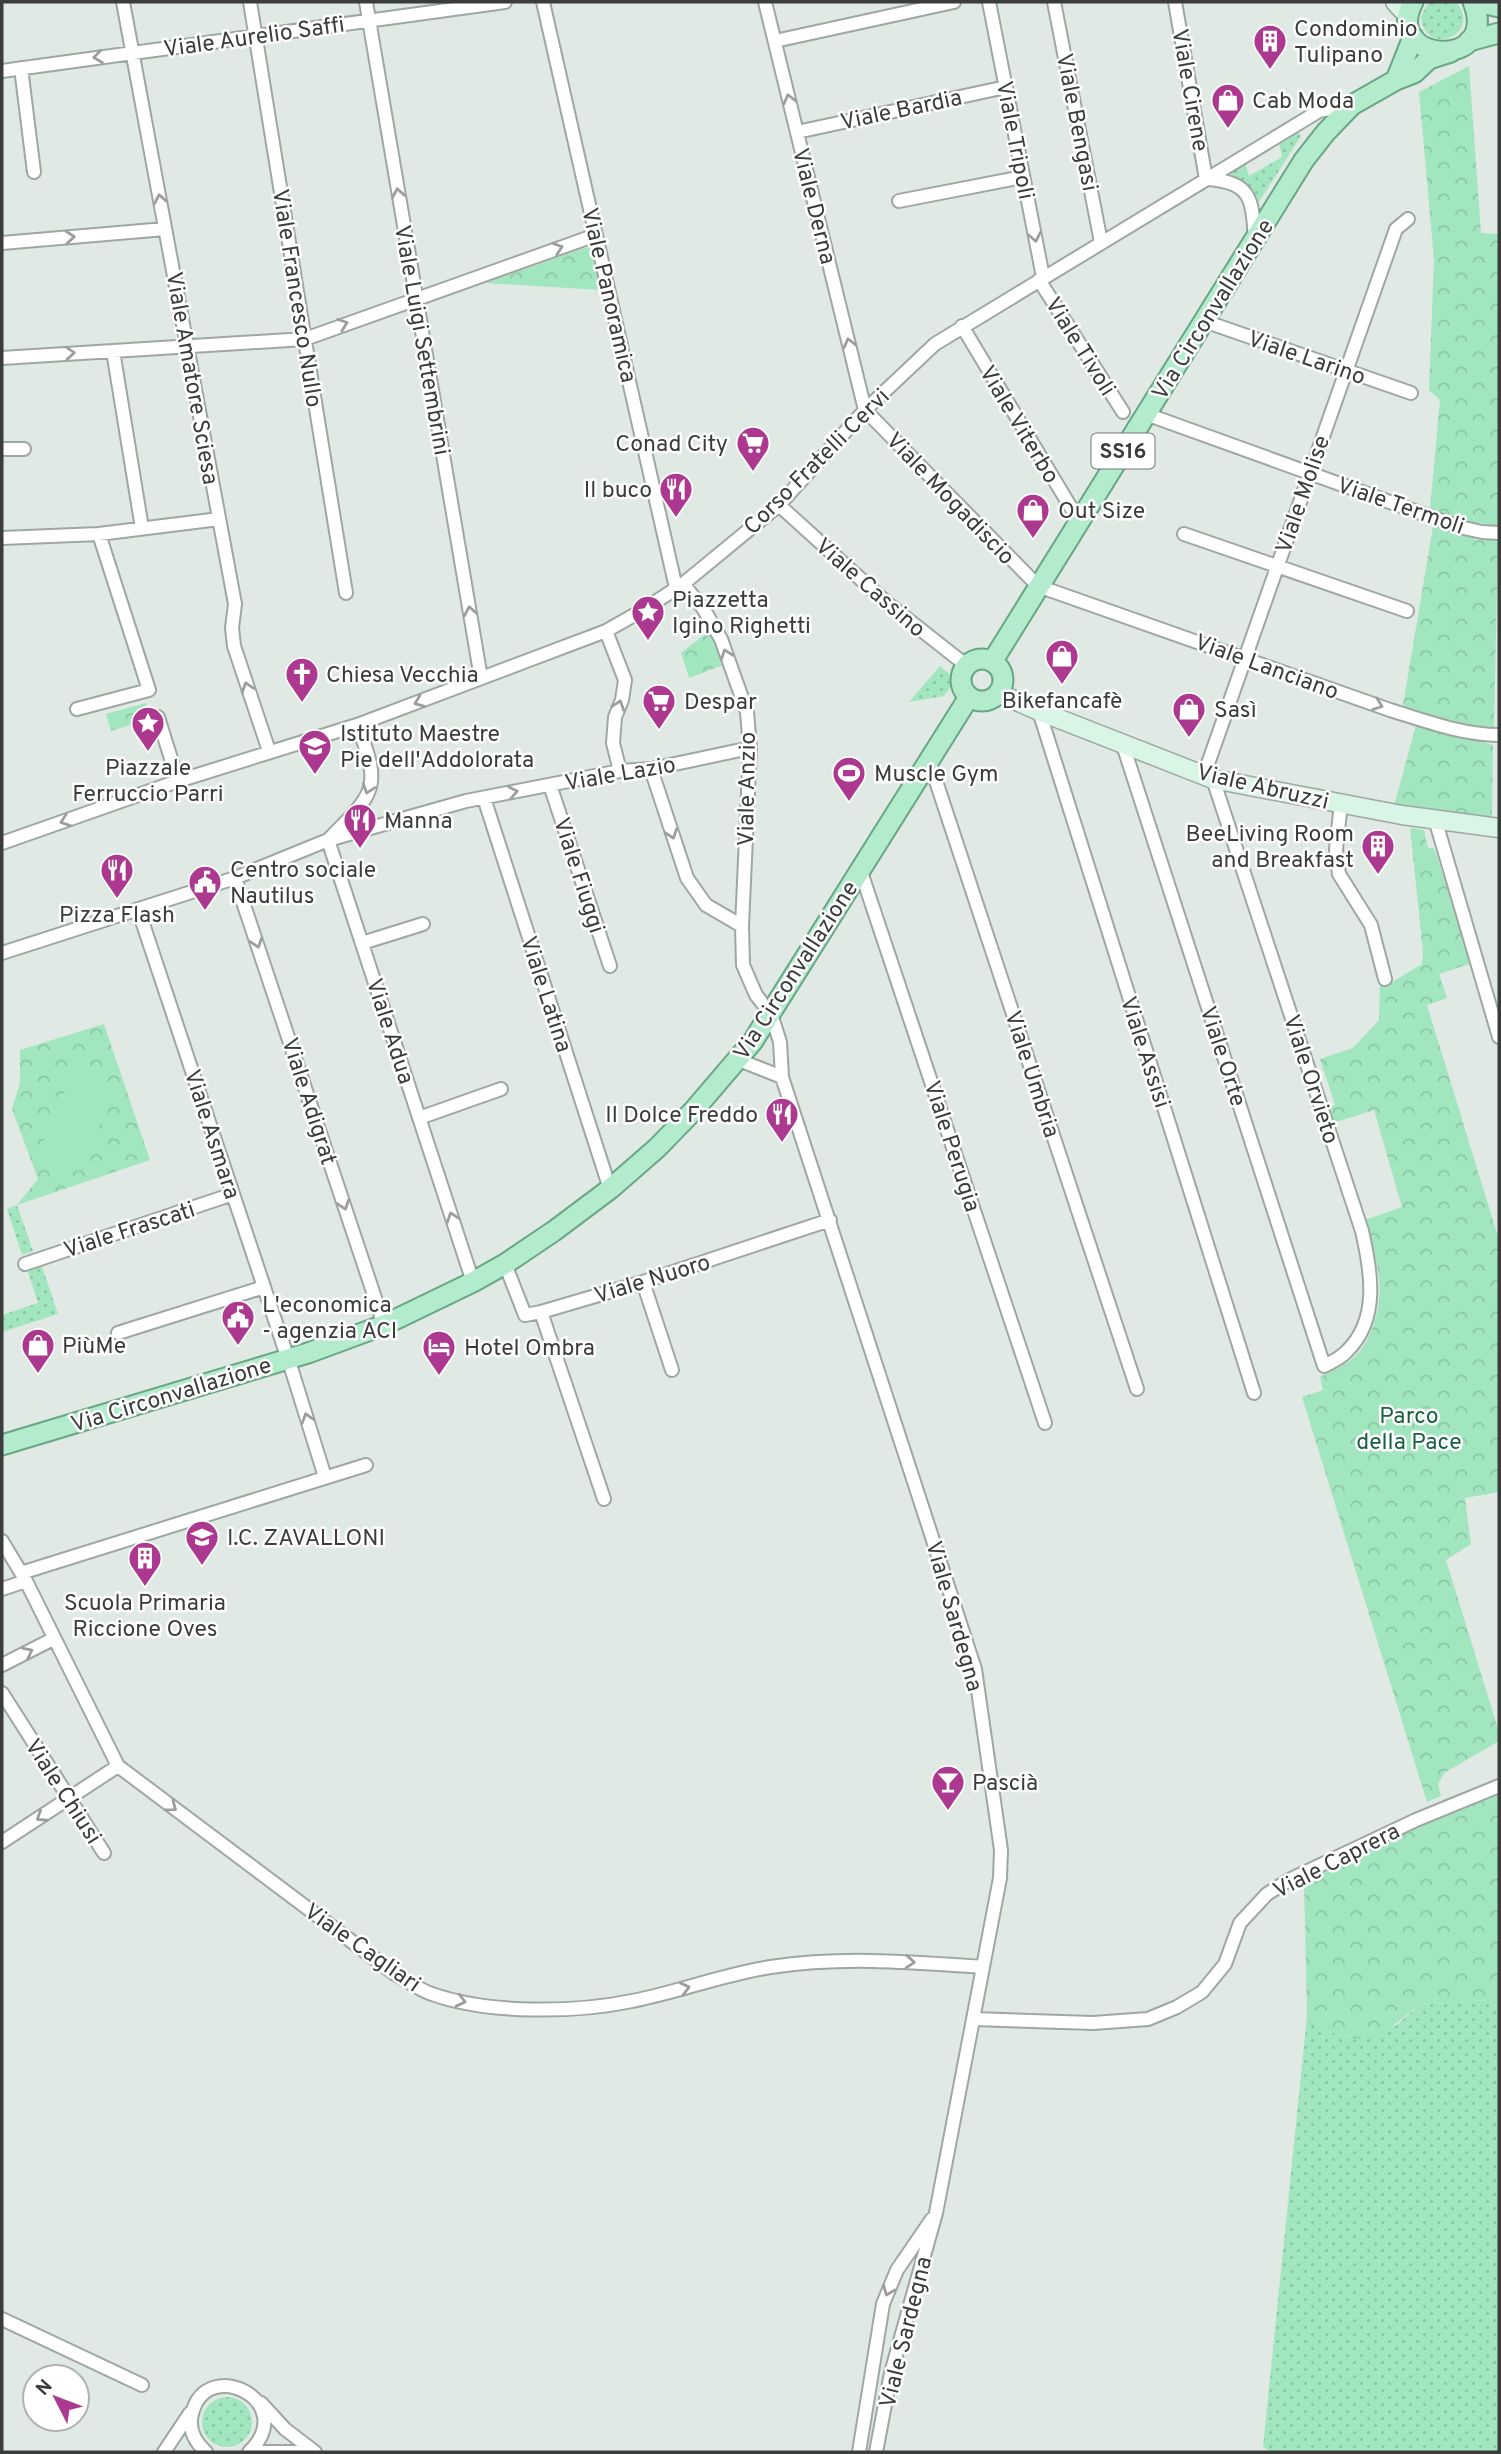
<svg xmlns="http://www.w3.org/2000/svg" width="1501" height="2454" viewBox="0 0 1501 2454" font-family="Overpass,sans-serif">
<defs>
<pattern id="grass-dots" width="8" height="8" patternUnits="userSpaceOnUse" patternTransform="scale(1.75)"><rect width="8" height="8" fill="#a2e6bf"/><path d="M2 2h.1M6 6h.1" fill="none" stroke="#8cc6a5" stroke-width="1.8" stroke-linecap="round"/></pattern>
<pattern id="park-crowns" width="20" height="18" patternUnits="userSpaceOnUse" patternTransform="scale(1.75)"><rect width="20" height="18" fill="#a2e6bf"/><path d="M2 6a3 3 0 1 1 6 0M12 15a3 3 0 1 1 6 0" fill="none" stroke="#8cc6a5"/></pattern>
</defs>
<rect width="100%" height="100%" fill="#e0e9e4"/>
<path fill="url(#grass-dots)" d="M 1429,2 L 1456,2 C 1484,34 1424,59 1421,16 Z
M 1298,132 L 1301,136 L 1259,202 C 1252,187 1243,178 1227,173 L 1245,163 L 1249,176 L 1282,157 L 1279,143 Z
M 940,666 L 956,680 L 944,696 L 909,702 Z
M 17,1205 L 33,1251 L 22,1255 L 7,1209 Z
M 41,1264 L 58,1314 L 2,1332 L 2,1315 L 38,1303 L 27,1269 Z
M 1499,1999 L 1499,2452 L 1273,2452 L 1263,2447 L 1307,2016 L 1330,2032 L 1355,2039 L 1397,2025 L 1419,2005 Z
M202 2422a25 25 0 1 1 50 0a25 25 0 1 1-50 0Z"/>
<path fill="url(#park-crowns)" d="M 1469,66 L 1481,233 L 1499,234 L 1498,528 L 1481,523 L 1474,527 L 1430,509 L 1440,400 L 1429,390 L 1434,260 L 1419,92 Z
M 590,246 L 600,290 L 486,283 Z
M 1433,526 L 1445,531 L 1449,528 L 1471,534 L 1475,540 L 1498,540 L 1494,730 L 1475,729 L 1429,718 L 1424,713 L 1403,705 Z
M 709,631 L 723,665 L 689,678 L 681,653 Z
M 146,703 L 150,719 L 111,731 L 106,714 Z
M 1416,725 L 1493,745 L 1492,820 L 1394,806 Z
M 1410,828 L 1424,830 L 1428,848 L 1434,848 L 1472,963 L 1439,974 L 1447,998 L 1427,1005 L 1499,1240 L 1499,1492 L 1465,1498 L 1471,1544 L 1446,1560 L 1499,1732 L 1499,1741 L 1444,1773 L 1438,1784 L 1441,1796 L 1427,1802 L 1302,1397 L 1323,1390 L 1320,1377 C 1330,1371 1344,1366 1353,1358 C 1362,1351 1369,1338 1373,1326 C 1387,1286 1376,1260 1365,1220 L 1402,1207 L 1374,1110 L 1333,1123 L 1328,1108 L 1335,1105 L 1320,1059 L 1353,1048 L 1379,1020 L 1380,983 L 1392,982 L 1422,964 L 1423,952 Z
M 104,1024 L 150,1160 L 17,1205 L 38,1179 L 12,1109 L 20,1083 L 20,1050 Z
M 1499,1793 L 1499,1999 L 1419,2005 L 1378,2038 L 1355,2039 L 1330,2032 L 1307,2016 L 1304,1882 L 1449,1813 Z"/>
<path fill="#a2e6bf" d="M 74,1072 L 115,1090 L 79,1171 L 38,1153 Z"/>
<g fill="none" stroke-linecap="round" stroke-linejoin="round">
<defs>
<path id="street" d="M 123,2 L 235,604 L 232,628 L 234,646 L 269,751
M 250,2 L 346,593
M 366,2 L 481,678
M 543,2 L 676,588
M 765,2 L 865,410 L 1038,586 L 1390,710 C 1426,721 1462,735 1499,735
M 989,2 L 1043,277
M 1054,2 L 1101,242
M 1175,2 L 1206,179
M 775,41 L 954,2
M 21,68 L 34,172
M 2,71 L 505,2
M 797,132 L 1006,87
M 1207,179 C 1252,182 1252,199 1255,239
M 899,201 L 1023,177
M 2,243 L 165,229
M 1039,280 L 1123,412
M 1204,321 L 1411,393
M 962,326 L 1079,521
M 113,351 L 142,528
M 2,358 L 305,339 L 596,235
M 1146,414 L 1459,527 L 1482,532 L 1499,533
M 2,449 L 24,449
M 779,505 L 887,603 L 967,666
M 1184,534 L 1407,611
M 2,538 L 99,534 L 219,519
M 683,584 L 703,608 L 721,639 L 747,712 L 750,748 L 742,926 L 743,965 L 756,995 L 771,1014 L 780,1042 L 782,1077 L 975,1669 L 1001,1850 L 1000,1878 L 936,2213 L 891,2373 L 876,2452
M 606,631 L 625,680 L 622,700 L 615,717 L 613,743 L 620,771
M 77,709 L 149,690 L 99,534
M 1039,711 L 1254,1393
M 158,717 L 178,781
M 1123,745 L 1324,1366 C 1332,1362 1341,1358 1347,1351 C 1380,1319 1371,1270 1362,1231 L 1213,779
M 929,760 L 1137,1389
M 651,769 L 687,878 L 706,905 L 742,926
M 1204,775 L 1396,229 L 1408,219
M 550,785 L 610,966
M 484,798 L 610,1189
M 1341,803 L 1336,849 L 1339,874 L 1371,925 L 1385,979
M 1435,819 L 1499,1037
M 328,840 L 473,1282
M 328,840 C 374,794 383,788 357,725
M 2,843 L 178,781 L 357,725 L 606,631 L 643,610 L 683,584 L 779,505 L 865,410 L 935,344 L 1319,111 L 1351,105
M 860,869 L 1045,1423
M 235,878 L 384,1325
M 138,909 L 293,1374 L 325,1477
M 362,943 L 423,924
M 2,953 L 235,878 L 328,840 L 466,801 L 620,771 L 651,769 L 750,748
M 739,1060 L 782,1077
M 419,1118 L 501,1089
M 25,1264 L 233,1194
M 505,1264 L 525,1315 L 541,1312 L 643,1282 L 830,1220
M 643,1282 L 672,1370
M 541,1312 L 604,1499
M 118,1333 L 264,1287
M 2,1541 L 26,1581 L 118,1766 L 395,1974 C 407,1980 419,1990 432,1994 C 488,2014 574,2013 632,2001 C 679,1992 724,1974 771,1967 C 842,1956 912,1962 983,1967
M 21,1573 L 366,1465
M 2,1589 L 26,1581
M 2,1665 L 53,1639
M 2,1693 L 104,1853
M 2,1842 L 118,1766
M 974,2019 L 1093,2023 L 1148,2019 L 1177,2007 L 1202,1992 L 1225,1964 L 1240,1923 L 1267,1894 L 1289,1880 L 1416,1820 L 1499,1786
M 2,2319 L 142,2385
M 261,2403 L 285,2429 L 315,2452
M 164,2452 L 190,2413
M 206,2452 C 195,2442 188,2429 192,2414 C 206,2354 301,2402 249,2452
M 256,2452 L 300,2452
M 859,2452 L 883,2304 L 897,2270 L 932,2219"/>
<path id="secondary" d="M 1395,2 L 1408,16
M 1000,690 L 1005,696 L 1039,711 L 1213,779 L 1402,815 L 1499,828"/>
<path id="primary" d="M 1413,2 C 1381,64 1501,71 1473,2
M 1478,2 L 1499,7
M 1469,41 L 1499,33
M 1396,80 L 1413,37
M961 680a21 21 0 1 1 42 0a21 21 0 1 1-42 0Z
M 992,662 L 1304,160 L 1326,132 L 1352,105 L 1396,80 L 1414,73 L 1429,59 L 1451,52
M 2,1445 L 308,1353 L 384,1325 L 473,1282 L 505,1264 L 554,1231 L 610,1189 L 657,1148 L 694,1110 L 753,1041 L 969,697"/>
</defs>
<use href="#street" stroke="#9fa7a2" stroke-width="16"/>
<use href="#secondary" stroke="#9fa7a2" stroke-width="21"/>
<use href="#primary" stroke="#68a684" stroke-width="23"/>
<use href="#street" stroke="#fff" stroke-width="12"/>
<use href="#secondary" stroke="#d9f5e6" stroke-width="18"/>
<use href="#primary" stroke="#b3ebcd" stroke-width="19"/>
</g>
<defs><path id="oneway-chevron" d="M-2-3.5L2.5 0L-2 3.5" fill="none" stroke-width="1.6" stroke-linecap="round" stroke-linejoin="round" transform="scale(1.75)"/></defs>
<g stroke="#9c9e9d">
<use href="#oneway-chevron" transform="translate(98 57) rotate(172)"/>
<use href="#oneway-chevron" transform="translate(789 99) rotate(-104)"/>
<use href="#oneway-chevron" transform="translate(398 193) rotate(-100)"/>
<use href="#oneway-chevron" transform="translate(160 199) rotate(-100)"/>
<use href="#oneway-chevron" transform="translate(70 237) rotate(-5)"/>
<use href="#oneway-chevron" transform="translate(1035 237) rotate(79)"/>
<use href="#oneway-chevron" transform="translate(558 248) rotate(-19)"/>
<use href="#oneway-chevron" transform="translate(343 324) rotate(-20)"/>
<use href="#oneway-chevron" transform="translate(849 343) rotate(-104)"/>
<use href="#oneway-chevron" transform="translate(70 353) rotate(-4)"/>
<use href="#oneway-chevron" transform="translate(470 611) rotate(-100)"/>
<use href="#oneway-chevron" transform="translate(726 654) rotate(-110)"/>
<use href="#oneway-chevron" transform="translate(247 687) rotate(-108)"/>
<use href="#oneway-chevron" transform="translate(419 702) rotate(159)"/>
<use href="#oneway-chevron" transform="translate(619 705) rotate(-71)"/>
<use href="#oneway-chevron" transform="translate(1378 705) rotate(20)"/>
<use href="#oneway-chevron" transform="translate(368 789) rotate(109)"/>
<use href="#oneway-chevron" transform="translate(513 792) rotate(-11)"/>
<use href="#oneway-chevron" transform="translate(65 821) rotate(161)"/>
<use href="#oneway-chevron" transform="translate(672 834) rotate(72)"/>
<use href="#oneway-chevron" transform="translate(257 943) rotate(72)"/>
<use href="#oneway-chevron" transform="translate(344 1205) rotate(72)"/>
<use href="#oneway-chevron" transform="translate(452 1217) rotate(-108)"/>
<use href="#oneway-chevron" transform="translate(307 1418) rotate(-107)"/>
<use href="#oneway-chevron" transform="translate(28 1652) rotate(-27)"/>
<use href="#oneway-chevron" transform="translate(172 1807) rotate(37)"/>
<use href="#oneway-chevron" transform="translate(41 1817) rotate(147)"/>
<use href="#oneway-chevron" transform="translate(910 1962) rotate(4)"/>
<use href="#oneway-chevron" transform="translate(685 1988) rotate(-14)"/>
<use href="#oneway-chevron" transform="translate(461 2001) rotate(14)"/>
<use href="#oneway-chevron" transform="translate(888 2291) rotate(112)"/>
</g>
<defs>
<symbol id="building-pin" viewBox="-11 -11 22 30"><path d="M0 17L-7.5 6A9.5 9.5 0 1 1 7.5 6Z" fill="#ad3890" stroke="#fff"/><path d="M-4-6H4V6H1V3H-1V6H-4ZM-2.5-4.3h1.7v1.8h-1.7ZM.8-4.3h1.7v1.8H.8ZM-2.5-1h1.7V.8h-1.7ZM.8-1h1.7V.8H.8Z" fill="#fff"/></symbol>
<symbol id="shop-pin" viewBox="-11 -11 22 30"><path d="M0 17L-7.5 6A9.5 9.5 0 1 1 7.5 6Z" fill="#ad3890" stroke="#fff"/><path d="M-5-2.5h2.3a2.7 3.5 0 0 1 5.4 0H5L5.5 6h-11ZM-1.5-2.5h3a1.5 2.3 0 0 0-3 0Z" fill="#fff"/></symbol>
<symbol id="supermarket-pin" viewBox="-11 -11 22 30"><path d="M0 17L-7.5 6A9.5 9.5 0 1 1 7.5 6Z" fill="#ad3890" stroke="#fff"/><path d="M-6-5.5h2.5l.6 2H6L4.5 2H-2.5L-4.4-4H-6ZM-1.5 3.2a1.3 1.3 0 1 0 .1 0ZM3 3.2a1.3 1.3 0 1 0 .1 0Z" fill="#fff"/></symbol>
<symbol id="restaurant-pin" viewBox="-11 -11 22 30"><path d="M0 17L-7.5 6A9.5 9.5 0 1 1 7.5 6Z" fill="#ad3890" stroke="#fff"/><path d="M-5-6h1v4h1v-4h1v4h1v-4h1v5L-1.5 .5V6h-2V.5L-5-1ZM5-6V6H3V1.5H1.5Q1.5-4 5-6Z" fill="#fff"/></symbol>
<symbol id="sight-pin" viewBox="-11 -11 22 30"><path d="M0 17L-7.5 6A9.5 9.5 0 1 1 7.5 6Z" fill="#ad3890" stroke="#fff"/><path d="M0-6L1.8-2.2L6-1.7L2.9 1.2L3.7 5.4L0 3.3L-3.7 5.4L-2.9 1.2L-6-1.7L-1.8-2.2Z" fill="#fff"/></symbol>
<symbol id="church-pin" viewBox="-11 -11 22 30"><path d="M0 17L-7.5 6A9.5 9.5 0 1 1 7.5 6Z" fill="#ad3890" stroke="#fff"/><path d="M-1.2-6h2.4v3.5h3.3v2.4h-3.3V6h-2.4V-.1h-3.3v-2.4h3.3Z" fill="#fff"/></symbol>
<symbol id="school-pin" viewBox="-11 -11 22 30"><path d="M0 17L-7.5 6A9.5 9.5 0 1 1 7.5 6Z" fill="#ad3890" stroke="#fff"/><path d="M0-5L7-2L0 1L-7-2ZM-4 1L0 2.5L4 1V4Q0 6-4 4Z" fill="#fff"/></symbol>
<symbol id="stadium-pin" viewBox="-11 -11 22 30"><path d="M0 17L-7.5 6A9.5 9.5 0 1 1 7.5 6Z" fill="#ad3890" stroke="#fff"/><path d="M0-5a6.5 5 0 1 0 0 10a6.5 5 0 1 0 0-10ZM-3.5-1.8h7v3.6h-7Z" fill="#fff"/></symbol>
<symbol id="civic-pin" viewBox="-11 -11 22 30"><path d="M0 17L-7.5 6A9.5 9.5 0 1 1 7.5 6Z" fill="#ad3890" stroke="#fff"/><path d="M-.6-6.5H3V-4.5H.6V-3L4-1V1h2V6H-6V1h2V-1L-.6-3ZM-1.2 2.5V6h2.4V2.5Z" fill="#fff"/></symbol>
<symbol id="hotel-pin" viewBox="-11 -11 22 30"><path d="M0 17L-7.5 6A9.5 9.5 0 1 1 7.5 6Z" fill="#ad3890" stroke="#fff"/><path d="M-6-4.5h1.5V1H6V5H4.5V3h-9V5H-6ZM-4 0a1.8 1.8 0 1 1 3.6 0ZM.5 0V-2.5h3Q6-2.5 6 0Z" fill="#fff"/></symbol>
<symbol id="bar-pin" viewBox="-11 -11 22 30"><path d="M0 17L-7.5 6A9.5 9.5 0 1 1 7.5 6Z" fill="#ad3890" stroke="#fff"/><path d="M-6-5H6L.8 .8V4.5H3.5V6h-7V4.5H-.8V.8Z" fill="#fff"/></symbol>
</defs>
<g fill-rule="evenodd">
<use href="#building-pin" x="1251" y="22" width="38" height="52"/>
<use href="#shop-pin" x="1209" y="81" width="38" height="52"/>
<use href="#supermarket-pin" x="734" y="424" width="38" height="52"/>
<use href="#restaurant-pin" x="657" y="470" width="38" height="52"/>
<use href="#shop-pin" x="1014" y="491" width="38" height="52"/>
<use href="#sight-pin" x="629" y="593" width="38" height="52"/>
<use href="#shop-pin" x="1043" y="637" width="38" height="52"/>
<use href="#church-pin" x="283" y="655" width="38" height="52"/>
<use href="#supermarket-pin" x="640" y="682" width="38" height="52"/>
<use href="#shop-pin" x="1170" y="690" width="38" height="52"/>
<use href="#sight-pin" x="129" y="704" width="38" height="52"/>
<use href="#school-pin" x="296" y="727" width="38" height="52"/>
<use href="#stadium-pin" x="830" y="754" width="38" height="52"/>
<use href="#restaurant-pin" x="341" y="801" width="38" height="52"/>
<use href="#building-pin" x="1359" y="827" width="38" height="52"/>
<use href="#restaurant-pin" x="98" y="851" width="38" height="52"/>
<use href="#civic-pin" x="186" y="863" width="38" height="52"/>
<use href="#restaurant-pin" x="763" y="1095" width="38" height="52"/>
<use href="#civic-pin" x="219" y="1298" width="38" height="52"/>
<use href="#shop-pin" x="19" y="1326" width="38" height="52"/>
<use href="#hotel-pin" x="420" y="1328" width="38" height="52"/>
<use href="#school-pin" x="183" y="1518" width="38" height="52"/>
<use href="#building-pin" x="126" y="1539" width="38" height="52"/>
<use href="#bar-pin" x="929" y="1763" width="38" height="52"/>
</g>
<g text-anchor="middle" stroke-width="5" stroke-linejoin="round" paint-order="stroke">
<rect fill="#fff" stroke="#757776" stroke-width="2" x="1091.5" y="433.5" width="63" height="35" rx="5"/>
<g font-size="21" font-weight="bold" fill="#3a3d3b">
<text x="1123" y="458">SS16</text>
</g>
<g font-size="23" fill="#3a3d3b" stroke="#fff" text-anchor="start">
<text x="1294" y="36">Condominio<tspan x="1294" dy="26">Tulipano</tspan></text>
<text x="1252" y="108">Cab Moda</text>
<text x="728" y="451" text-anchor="end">Conad City</text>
<text x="652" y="497" text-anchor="end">Il buco</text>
<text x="1058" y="518">Out Size</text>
<text x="672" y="607">Piazzetta<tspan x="672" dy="26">Igino Righetti</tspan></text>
<text x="326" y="682">Chiesa Vecchia</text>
<text x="1062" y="708" text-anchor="middle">Bikefancafè</text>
<text x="684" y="709">Despar</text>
<text x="1214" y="717">Sasì</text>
<text x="340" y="741">Istituto Maestre<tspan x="340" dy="26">Pie dell'Addolorata</tspan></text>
<text x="148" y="775" text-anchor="middle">Piazzale<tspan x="148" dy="26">Ferruccio Parri</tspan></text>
<text x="874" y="781">Muscle Gym</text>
<text x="384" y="828">Manna</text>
<text x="1354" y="841" text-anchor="end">BeeLiving Room<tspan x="1354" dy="26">and Breakfast</tspan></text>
<text x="230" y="877">Centro sociale<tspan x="230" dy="26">Nautilus</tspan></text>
<text x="117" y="922" text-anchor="middle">Pizza Flash</text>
<text x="758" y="1122" text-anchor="end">Il Dolce Freddo</text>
<text x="262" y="1312">L'economica<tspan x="262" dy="26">- agenzia ACI</tspan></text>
<text x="62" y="1353">PiùMe</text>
<text x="464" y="1355">Hotel Ombra</text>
<text x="227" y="1545">I.C. ZAVALLONI</text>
<text x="145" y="1610" text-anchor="middle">Scuola Primaria<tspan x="145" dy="26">Riccione Oves</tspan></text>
<text x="972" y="1790">Pascià</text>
</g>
<g font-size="23" fill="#3a3d3b" stroke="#fff">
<text transform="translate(254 36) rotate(-8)" y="8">Viale Aurelio Saffi</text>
<text transform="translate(1191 90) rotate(80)" y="8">Viale Cirene</text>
<text transform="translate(901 109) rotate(-12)" y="8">Viale Bardia</text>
<text transform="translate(1078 122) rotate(79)" y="8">Viale Bengasi</text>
<text transform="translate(1016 140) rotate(79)" y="8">Viale Tripoli</text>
<text transform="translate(815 206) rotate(76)" y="8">Viale Derna</text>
<text transform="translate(610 295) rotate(77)" y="8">Viale Panoramica</text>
<text transform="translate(298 298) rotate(81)" y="8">Viale Francesco Nullo</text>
<text transform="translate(1212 309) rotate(-58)" y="8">Via Circonvallazione</text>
<text transform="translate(423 340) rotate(80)" y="8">Viale Luigi Settembrini</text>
<text transform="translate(1081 346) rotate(58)" y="8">Viale Tivoli</text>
<text transform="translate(1307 357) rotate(19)" y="8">Viale Larino</text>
<text transform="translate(193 378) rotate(80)" y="8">Viale Amatore Sciesa</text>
<text transform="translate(1020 424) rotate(59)" y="8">Viale Viterbo</text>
<text transform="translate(816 461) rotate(-45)" y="8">Corso Fratelli Cervi</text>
<text transform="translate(1302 494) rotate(-71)" y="8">Viale Molise</text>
<text transform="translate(951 498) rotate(46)" y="8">Viale Mogadiscio</text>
<text transform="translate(1401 505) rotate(19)" y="8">Viale Termoli</text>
<text transform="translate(871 587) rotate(41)" y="8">Viale Cassino</text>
<text transform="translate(1267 666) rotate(20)" y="8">Viale Lanciano</text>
<text transform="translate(620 773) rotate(-10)" y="8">Viale Lazio</text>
<text transform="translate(1263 786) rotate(13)" y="8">Viale Abruzzi</text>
<text transform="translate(746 789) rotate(-89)" y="8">Viale Anzio</text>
<text transform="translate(580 875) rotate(72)" y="8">Viale Fiuggi</text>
<text transform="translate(795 970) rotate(-57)" y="8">Via Circonvallazione</text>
<text transform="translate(547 994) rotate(72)" y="8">Viale Latina</text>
<text transform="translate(391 1031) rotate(72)" y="8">Viale Adua</text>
<text transform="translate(1146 1052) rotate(72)" y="8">Viale Assisi</text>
<text transform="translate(1224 1056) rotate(72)" y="8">Viale Orte</text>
<text transform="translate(1033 1074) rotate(72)" y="8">Viale Umbria</text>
<text transform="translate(1312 1079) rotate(72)" y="8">Viale Orvieto</text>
<text transform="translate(310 1101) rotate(72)" y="8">Viale Adigrat</text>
<text transform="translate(213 1134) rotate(72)" y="8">Viale Asmara</text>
<text transform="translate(953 1146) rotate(72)" y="8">Viale Perugia</text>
<text transform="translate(129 1229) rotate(-18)" y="8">Viale Frascati</text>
<text transform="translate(652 1278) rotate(-17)" y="8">Viale Nuoro</text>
<text transform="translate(171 1394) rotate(-17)" y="8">Via Circonvallazione</text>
<text transform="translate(955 1616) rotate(74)" y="8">Viale Sardegna</text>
<text transform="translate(64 1791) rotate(57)" y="8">Viale Chiusi</text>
<text transform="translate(1336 1860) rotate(-27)" y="8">Viale Caprera</text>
<text transform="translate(363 1947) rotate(35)" y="8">Viale Cagliari</text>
<text transform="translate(905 2332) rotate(-76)" y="8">Viale Sardegna</text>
</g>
<g font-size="23" fill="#166240" stroke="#fff">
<text x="1409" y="1423">Parco<tspan x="1409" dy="26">della Pace</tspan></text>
</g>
</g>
<rect width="1501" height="2454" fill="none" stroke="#3a3d3b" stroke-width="7"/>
<g transform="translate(56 2398) rotate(312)"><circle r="33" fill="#ffffff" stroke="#b0b1b1" stroke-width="2"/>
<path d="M0-5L12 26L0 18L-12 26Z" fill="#ad3890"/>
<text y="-10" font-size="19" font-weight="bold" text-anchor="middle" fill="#3a3d3b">N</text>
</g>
</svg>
